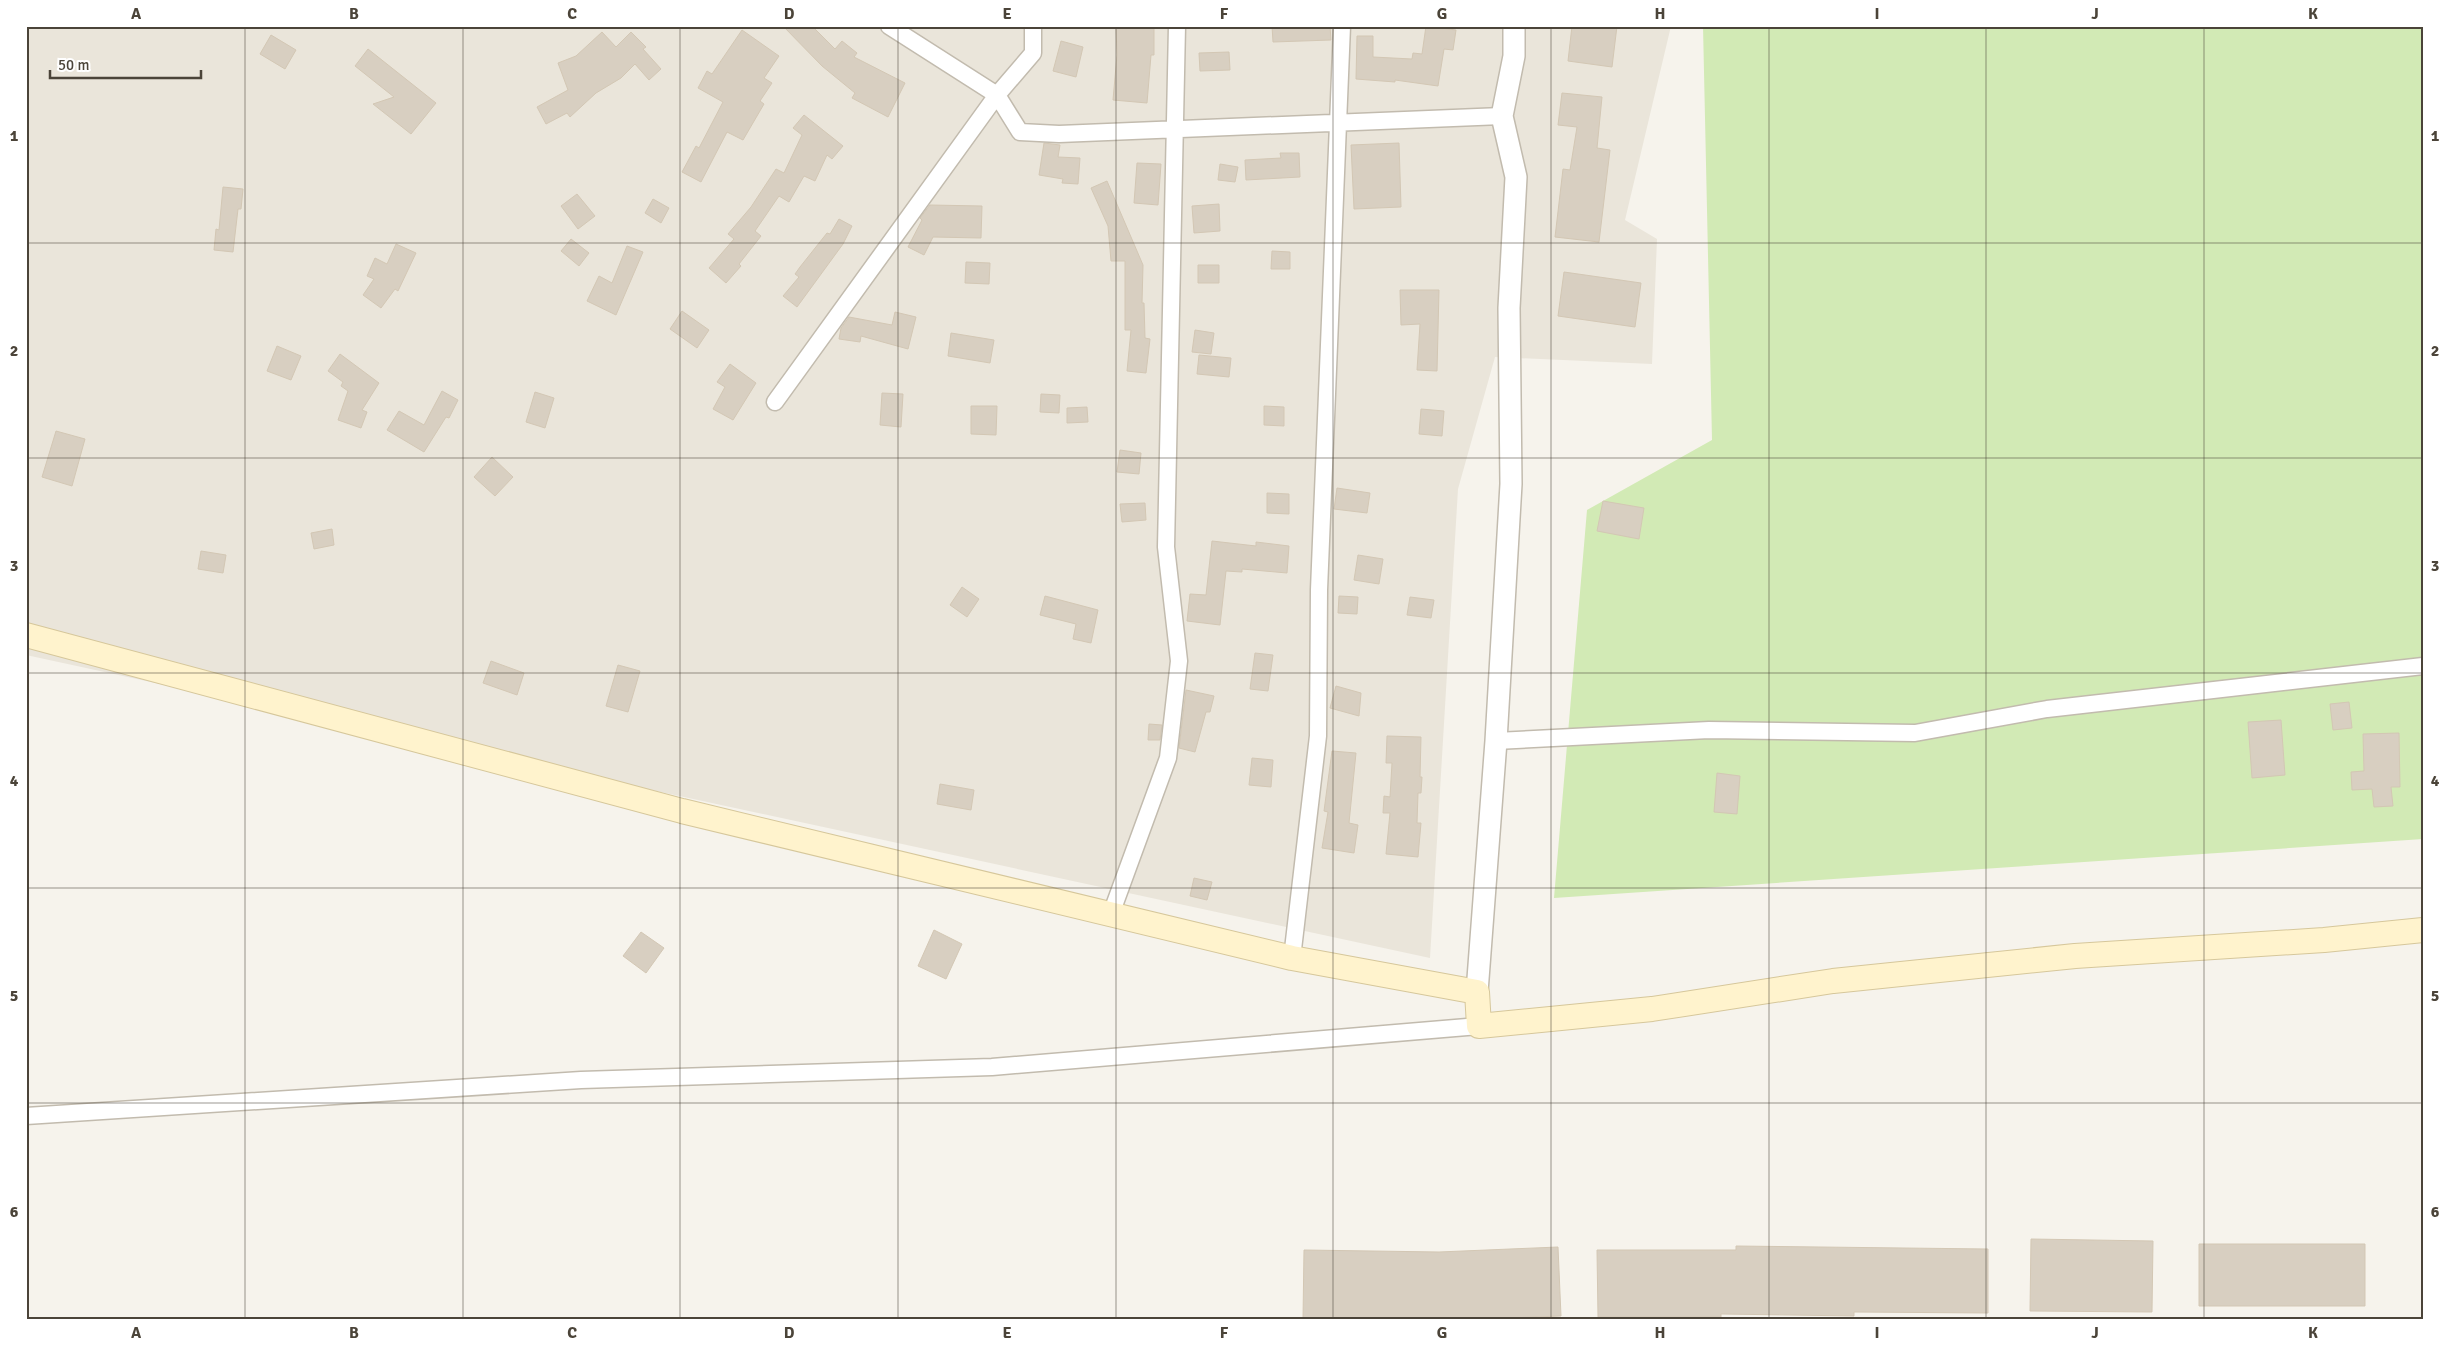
<svg xmlns="http://www.w3.org/2000/svg" width="2449" height="1346" viewBox="0 0 2449 1346" font-family="Signika,sans-serif">
<rect width="100%" height="100%" fill="#f6f3ec"/>
<path fill="#eae5da" d="M 26,26 L 1671,26 L 1625,220 L 1657,239 L 1652,364 L 1495,357 L 1458,489 L 1430,958 L 26,655 Z"/>
<path fill="#d2eab5" d="M 1703,26 L 2423,26 L 2423,839 L 1554,898 L 1587,510 L 1712,440 Z"/>
<path fill="#d8cfc1" stroke="#d3c7b4" d="M 783,26 L 812,26 L 835,49 L 842,41 L 857,53 L 854,57 L 905,83 L 888,117 L 852,98 L 855,93 L 822,66 Z
M 1116,26 L 1154,26 L 1154,55 L 1151,55 L 1147,103 L 1113,100 L 1117,55 Z
M 1272,26 L 1330,26 L 1331,40 L 1273,42 Z
M 1426,26 L 1456,30 L 1453,50 L 1444,49 L 1438,86 L 1395,80 L 1395,82 L 1356,79 L 1357,36 L 1373,36 L 1373,57 L 1412,59 L 1413,53 L 1422,54 Z
M 1572,26 L 1617,26 L 1612,67 L 1568,61 Z
M 742,30 L 779,56 L 764,78 L 772,83 L 760,101 L 764,104 L 743,140 L 727,132 L 701,182 L 682,172 L 696,146 L 699,148 L 723,102 L 698,88 L 707,71 L 712,74 Z
M 602,32 L 616,47 L 631,32 L 646,47 L 643,49 L 661,69 L 649,80 L 635,64 L 621,78 L 596,93 L 570,117 L 567,113 L 546,124 L 537,107 L 568,90 L 558,63 L 576,56 Z
M 271,35 L 296,50 L 285,69 L 260,54 Z
M 1061,41 L 1083,47 L 1076,77 L 1053,71 Z
M 368,49 L 436,103 L 411,134 L 373,104 L 394,97 L 355,66 Z
M 1229,52 L 1230,70 L 1200,71 L 1199,53 Z
M 1562,93 L 1602,97 L 1597,148 L 1610,150 L 1599,242 L 1555,237 L 1563,169 L 1570,170 L 1577,127 L 1558,125 Z
M 804,115 L 843,146 L 832,159 L 827,155 L 815,181 L 804,176 L 789,202 L 779,196 L 755,231 L 761,236 L 739,264 L 741,266 L 726,283 L 709,268 L 734,239 L 728,234 L 751,207 L 776,169 L 784,173 L 802,135 L 793,128 Z
M 1044,143 L 1060,145 L 1058,157 L 1080,158 L 1078,184 L 1062,183 L 1063,179 L 1039,175 Z
M 1399,143 L 1401,207 L 1354,209 L 1351,145 Z
M 1280,153 L 1299,153 L 1300,177 L 1246,180 L 1245,160 L 1281,158 Z
M 1137,163 L 1161,164 L 1158,205 L 1134,203 Z
M 1220,164 L 1238,167 L 1235,182 L 1218,180 Z
M 1107,181 L 1143,265 L 1142,303 L 1144,303 L 1145,338 L 1150,339 L 1146,373 L 1127,371 L 1131,330 L 1125,330 L 1125,261 L 1111,261 L 1108,226 L 1091,188 Z
M 223,187 L 243,189 L 241,209 L 238,209 L 233,252 L 214,250 L 216,229 L 219,230 Z
M 577,194 L 595,216 L 578,229 L 561,206 Z
M 653,199 L 669,208 L 661,223 L 645,213 Z
M 1219,204 L 1220,231 L 1194,233 L 1192,206 Z
M 930,205 L 982,206 L 981,238 L 933,237 L 924,255 L 908,247 L 922,220 L 920,218 Z
M 839,219 L 852,226 L 843,244 L 797,307 L 783,296 L 799,277 L 795,274 L 800,267 L 827,233 L 830,234 Z
M 571,239 L 589,253 L 579,266 L 561,251 Z
M 396,244 L 416,253 L 398,291 L 395,289 L 381,308 L 363,295 L 374,279 L 367,276 L 375,258 L 387,264 Z
M 627,246 L 643,252 L 616,315 L 587,301 L 599,276 L 612,283 Z
M 1272,251 L 1290,252 L 1290,269 L 1271,269 Z
M 966,262 L 990,263 L 989,284 L 965,283 Z
M 1198,265 L 1219,265 L 1219,283 L 1198,283 Z
M 1564,272 L 1641,283 L 1635,327 L 1558,316 Z
M 1400,290 L 1439,290 L 1437,371 L 1417,370 L 1420,324 L 1401,325 Z
M 682,311 L 709,330 L 697,348 L 670,329 Z
M 895,312 L 916,317 L 908,349 L 861,336 L 860,342 L 839,339 L 841,328 L 849,317 L 892,325 Z
M 1195,330 L 1214,333 L 1211,354 L 1192,352 Z
M 951,333 L 994,340 L 990,363 L 948,356 Z
M 277,346 L 301,356 L 291,380 L 267,371 Z
M 340,354 L 379,383 L 362,410 L 367,412 L 361,428 L 338,420 L 348,391 L 341,386 L 343,382 L 328,371 Z
M 1199,355 L 1231,358 L 1229,377 L 1197,374 Z
M 730,364 L 756,383 L 733,420 L 713,409 L 725,387 L 717,382 Z
M 442,391 L 458,400 L 449,418 L 446,417 L 424,452 L 387,430 L 399,411 L 424,425 Z
M 535,392 L 554,398 L 545,428 L 526,422 Z
M 882,393 L 903,394 L 901,427 L 880,425 Z
M 1041,394 L 1060,395 L 1059,413 L 1040,412 Z
M 971,406 L 997,406 L 996,435 L 971,434 Z
M 1264,406 L 1284,407 L 1284,426 L 1264,425 Z
M 1087,407 L 1088,422 L 1067,423 L 1067,408 Z
M 1421,409 L 1444,411 L 1442,436 L 1419,434 Z
M 56,431 L 85,439 L 72,486 L 42,477 Z
M 1120,450 L 1141,453 L 1139,474 L 1117,472 Z
M 492,457 L 513,477 L 495,496 L 474,477 Z
M 1337,488 L 1370,493 L 1367,513 L 1334,509 Z
M 1267,493 L 1289,494 L 1289,514 L 1267,513 Z
M 1603,501 L 1644,508 L 1639,539 L 1597,531 Z
M 1145,503 L 1146,520 L 1122,522 L 1120,504 Z
M 332,529 L 334,545 L 314,549 L 311,533 Z
M 1212,541 L 1256,546 L 1256,542 L 1289,546 L 1287,573 L 1242,569 L 1242,572 L 1226,571 L 1220,625 L 1187,621 L 1190,594 L 1206,595 Z
M 201,551 L 226,555 L 223,573 L 198,569 Z
M 1358,555 L 1383,559 L 1379,584 L 1354,580 Z
M 962,587 L 979,599 L 967,617 L 950,605 Z
M 1045,596 L 1098,610 L 1091,643 L 1073,639 L 1076,624 L 1040,615 Z
M 1339,596 L 1358,597 L 1357,614 L 1338,613 Z
M 1410,597 L 1434,600 L 1431,618 L 1407,615 Z
M 1255,653 L 1273,655 L 1268,691 L 1250,689 Z
M 491,661 L 524,673 L 517,695 L 483,683 Z
M 618,665 L 640,671 L 628,712 L 606,706 Z
M 1336,686 L 1361,693 L 1359,716 L 1330,708 Z
M 1186,690 L 1214,696 L 1210,712 L 1206,712 L 1195,752 L 1179,748 Z
M 2349,702 L 2352,728 L 2333,730 L 2330,704 Z
M 2281,720 L 2285,775 L 2252,778 L 2248,722 Z
M 1149,724 L 1162,725 L 1160,740 L 1148,740 Z
M 2399,733 L 2400,787 L 2391,787 L 2393,806 L 2374,807 L 2372,789 L 2352,790 L 2351,772 L 2364,771 L 2363,734 Z
M 1387,736 L 1421,737 L 1420,777 L 1422,777 L 1421,793 L 1418,793 L 1417,823 L 1421,823 L 1418,857 L 1386,854 L 1390,813 L 1383,813 L 1384,796 L 1390,797 L 1392,763 L 1386,763 Z
M 1332,751 L 1356,753 L 1349,823 L 1358,825 L 1354,853 L 1322,848 L 1328,812 L 1324,811 Z
M 1252,758 L 1273,760 L 1271,787 L 1249,785 Z
M 1717,773 L 1740,776 L 1737,814 L 1714,812 Z
M 940,784 L 974,790 L 971,810 L 937,804 Z
M 1194,878 L 1212,882 L 1207,900 L 1190,896 Z
M 934,930 L 962,944 L 946,979 L 918,966 Z
M 641,932 L 664,948 L 646,973 L 623,956 Z
M 2031,1239 L 2153,1241 L 2152,1312 L 2030,1311 Z
M 2199,1244 L 2365,1244 L 2365,1306 L 2199,1306 Z
M 1736,1246 L 1988,1249 L 1988,1313 L 1854,1312 L 1854,1316 L 1721,1314 L 1721,1317 L 1598,1317 L 1597,1250 L 1736,1250 Z
M 1558,1247 L 1561,1316 L 1457,1320 L 1303,1319 L 1304,1250 L 1439,1252 Z"/>
<g fill="none" stroke-linecap="round" stroke-linejoin="round">
<defs>
<path id="minor" d="M 889,26 L 997,95 L 1020,132 L 1059,134 L 1502,116
M 775,402 L 997,95 L 1033,53 L 1033,26
M 1496,741 L 1709,730 L 1915,733 L 2047,709 L 2423,666
M 1111,914 L 1168,758 L 1179,661 L 1166,547 L 1177,26
M 1292,958 L 1318,736 L 1319,590 L 1342,26
M 26,1116 L 581,1080 L 992,1067 L 1479,1026"/>
<path id="tertiary" d="M 1477,992 L 1496,741 L 1511,484 L 1509,308 L 1516,177 L 1502,116 L 1514,56 L 1514,26"/>
<path id="secondary" d="M 26,635 L 682,811 L 1292,958 L 1477,992 L 1479,1026 L 1652,1009 L 1833,981 L 2075,956 L 2324,940 L 2423,930"/>
</defs>
<use href="#minor" stroke="#c2bbae" stroke-width="19"/>
<use href="#tertiary" stroke="#c2bbae" stroke-width="24"/>
<use href="#secondary" stroke="#d6c79b" stroke-width="26"/>
<use href="#minor" stroke="#fff" stroke-width="16"/>
<use href="#tertiary" stroke="#fff" stroke-width="21"/>
<use href="#secondary" stroke="#fff3cd" stroke-width="24"/>
</g>
<path fill="none" stroke="#4b4439" stroke-width="1" stroke-opacity="0.55" d="M 245,26 L 245,1320M 463,26 L 463,1320M 680,26 L 680,1320M 898,26 L 898,1320M 1116,26 L 1116,1320M 1333,26 L 1333,1320M 1551,26 L 1551,1320M 1769,26 L 1769,1320M 1986,26 L 1986,1320M 2204,26 L 2204,1320M 26,243 L 2423,243M 26,458 L 2423,458M 26,673 L 2423,673M 26,888 L 2423,888M 26,1103 L 2423,1103"/>
<rect width="2449" height="1346" fill="none" stroke="#ffffff" stroke-width="55"/>
<path d="M50 70v8h151v-8" fill="none" stroke="#4b4439" stroke-width="2.5"/>
<text x="58" y="70" font-size="15" fill="#4b4439" stroke="#ffffff" stroke-width="4" paint-order="stroke">50 m</text>
<rect x="28" y="28" width="2394" height="1290" fill="none" stroke="#4b4439" stroke-width="2"/>
<g font-size="16" text-anchor="middle" font-weight="bold" fill="#4b4439">
<text x="136" y="19">A</text>
<text x="354" y="19">B</text>
<text x="572" y="19">C</text>
<text x="789" y="19">D</text>
<text x="1007" y="19">E</text>
<text x="1224" y="19">F</text>
<text x="1442" y="19">G</text>
<text x="1660" y="19">H</text>
<text x="1877" y="19">I</text>
<text x="2095" y="19">J</text>
<text x="2313" y="19">K</text>
<text x="14" y="141">1</text>
<text x="2435" y="141">1</text>
<text x="14" y="356">2</text>
<text x="2435" y="356">2</text>
<text x="14" y="571">3</text>
<text x="2435" y="571">3</text>
<text x="14" y="786">4</text>
<text x="2435" y="786">4</text>
<text x="14" y="1001">5</text>
<text x="2435" y="1001">5</text>
<text x="14" y="1217">6</text>
<text x="2435" y="1217">6</text>
<text x="136" y="1338">A</text>
<text x="354" y="1338">B</text>
<text x="572" y="1338">C</text>
<text x="789" y="1338">D</text>
<text x="1007" y="1338">E</text>
<text x="1224" y="1338">F</text>
<text x="1442" y="1338">G</text>
<text x="1660" y="1338">H</text>
<text x="1877" y="1338">I</text>
<text x="2095" y="1338">J</text>
<text x="2313" y="1338">K</text>
</g>
</svg>
